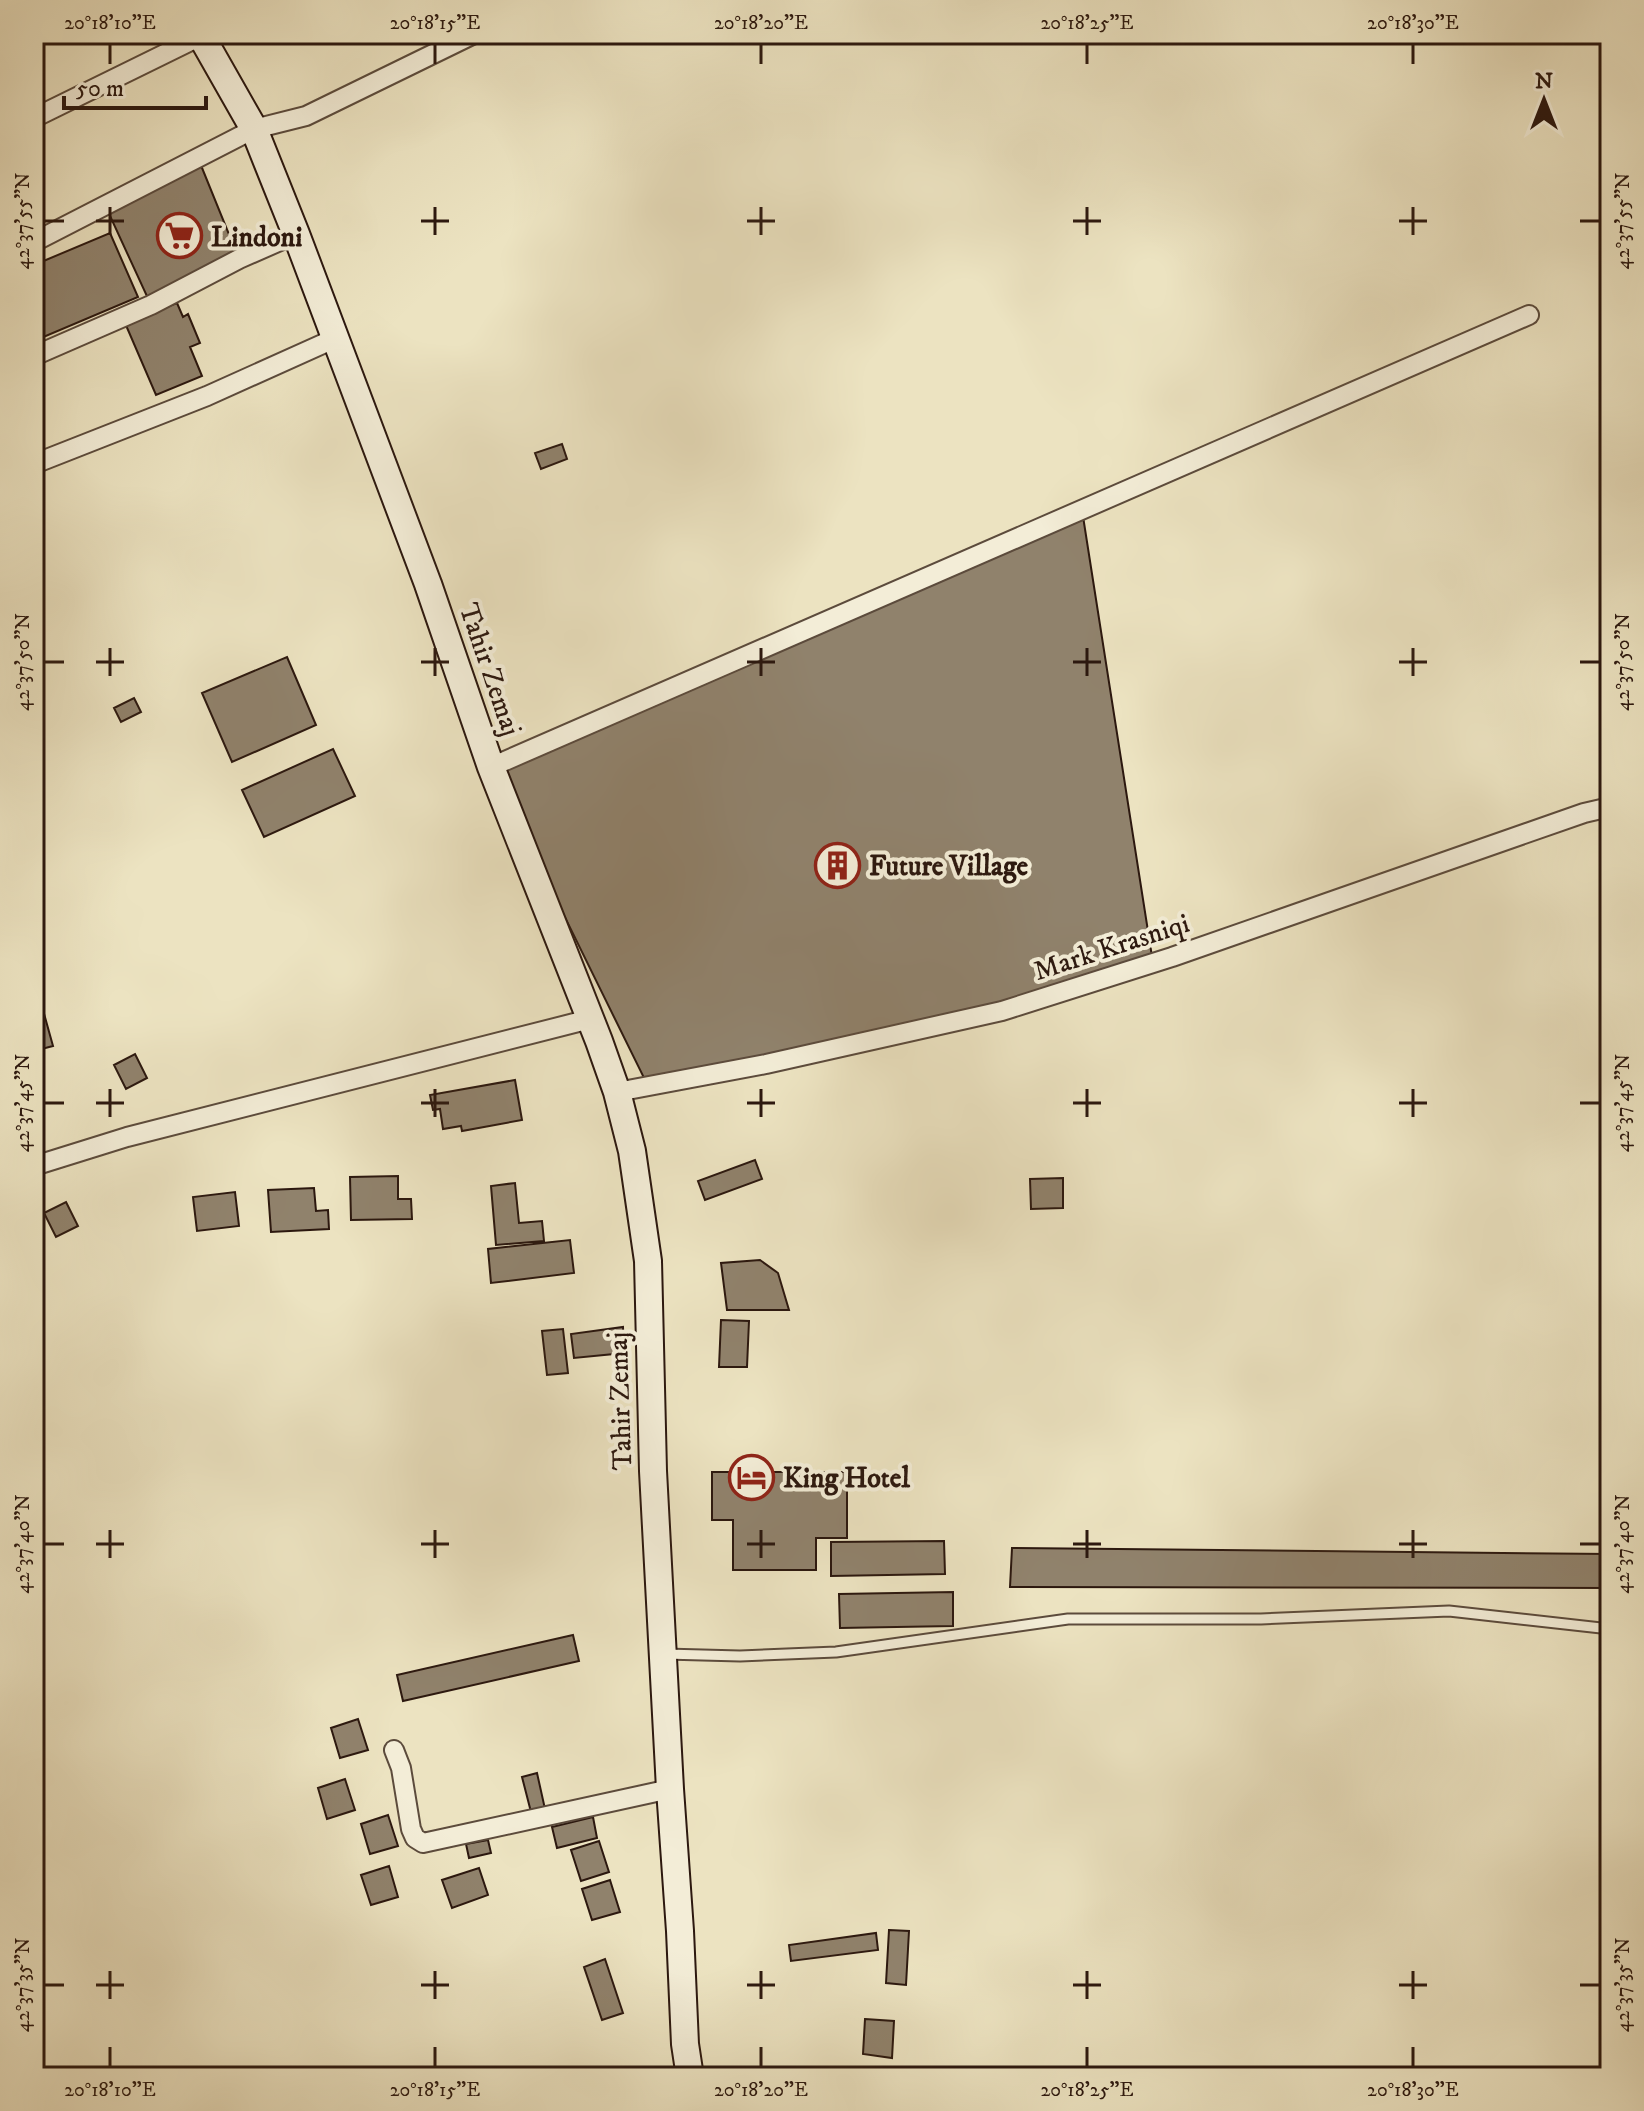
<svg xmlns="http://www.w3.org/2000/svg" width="1644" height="2111" viewBox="0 0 1644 2111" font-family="'IM FELL DW Pica',serif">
<rect width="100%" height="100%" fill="#ece3c1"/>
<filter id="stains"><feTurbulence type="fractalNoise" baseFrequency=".0025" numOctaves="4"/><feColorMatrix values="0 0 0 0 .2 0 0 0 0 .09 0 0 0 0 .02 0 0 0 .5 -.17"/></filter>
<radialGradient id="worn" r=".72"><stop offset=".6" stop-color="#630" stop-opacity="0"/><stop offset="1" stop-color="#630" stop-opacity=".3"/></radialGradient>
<path fill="#90826c" stroke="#2c180f" stroke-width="2" d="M 198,158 L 239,259 L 151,305 L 105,205 Z
M 110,233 L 138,297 L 34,341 L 34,265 Z
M 177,303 L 183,317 L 188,314 L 200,343 L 190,347 L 202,376 L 156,395 L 125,323 Z
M 562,444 L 567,459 L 541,469 L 535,453 Z
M 1082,510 L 1153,963 L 766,1064 L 646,1082 L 491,767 Z
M 287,657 L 316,725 L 232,762 L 202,693 Z
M 134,698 L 141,712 L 121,722 L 114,708 Z
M 333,749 L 355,796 L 264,837 L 242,790 Z
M 43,1010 L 53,1046 L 34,1051 L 34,1013 Z
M 135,1054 L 147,1078 L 126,1089 L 114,1065 Z
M 515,1080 L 522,1120 L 462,1131 L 461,1126 L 443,1129 L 440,1109 L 433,1110 L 430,1095 Z
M 755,1160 L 762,1179 L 705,1200 L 698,1181 Z
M 398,1176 L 398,1199 L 411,1199 L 412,1219 L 351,1220 L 350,1177 Z
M 1063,1178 L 1063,1208 L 1031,1209 L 1030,1179 Z
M 515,1183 L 519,1223 L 542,1221 L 544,1241 L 496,1245 L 491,1186 Z
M 314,1188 L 316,1211 L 328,1210 L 329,1229 L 271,1232 L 268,1190 Z
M 235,1192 L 239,1226 L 197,1231 L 193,1197 Z
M 66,1202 L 78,1226 L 56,1237 L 44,1213 Z
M 570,1240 L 574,1273 L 491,1283 L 488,1249 Z
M 760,1260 L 778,1273 L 789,1310 L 727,1310 L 721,1263 Z
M 721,1320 L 749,1321 L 747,1367 L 719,1367 Z
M 623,1327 L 624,1353 L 574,1358 L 571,1334 Z
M 563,1329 L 568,1373 L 547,1375 L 542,1331 Z
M 712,1472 L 847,1472 L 847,1538 L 816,1538 L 816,1570 L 733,1570 L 733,1520 L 712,1520 Z
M 944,1541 L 945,1574 L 831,1576 L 831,1542 Z
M 1012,1548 L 1610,1554 L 1610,1588 L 1010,1587 Z
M 953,1592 L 953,1626 L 840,1628 L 839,1594 Z
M 573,1635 L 579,1661 L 403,1701 L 397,1675 Z
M 358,1719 L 368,1750 L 340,1758 L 331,1728 Z
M 537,1773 L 545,1809 L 531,1812 L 522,1777 Z
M 345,1779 L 355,1810 L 327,1819 L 318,1788 Z
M 388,1815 L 398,1846 L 370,1854 L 361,1824 Z
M 593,1817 L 597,1838 L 557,1848 L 552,1827 Z
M 488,1840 L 491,1853 L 469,1858 L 466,1844 Z
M 599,1841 L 609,1872 L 581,1881 L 571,1850 Z
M 389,1866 L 398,1897 L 371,1905 L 361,1875 Z
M 479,1868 L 488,1895 L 452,1908 L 442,1880 Z
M 610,1880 L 620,1912 L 592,1920 L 582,1889 Z
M 889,1930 L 909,1931 L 906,1985 L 886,1983 Z
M 876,1933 L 878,1950 L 791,1961 L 789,1945 Z
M 605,1959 L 623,2013 L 602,2020 L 584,1967 Z
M 865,2019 L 894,2021 L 892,2058 L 863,2054 Z"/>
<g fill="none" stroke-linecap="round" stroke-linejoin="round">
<defs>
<path id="lane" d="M 665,1654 L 740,1656 L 836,1652 L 1068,1619 L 1261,1619 L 1449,1611 L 1610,1629"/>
<path id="street" d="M 34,118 L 201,36
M 34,242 L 254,129 L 306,116 L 474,34
M 34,356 L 151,305 L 239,259 L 296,234
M 34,464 L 207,396 L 336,338
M 491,767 L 1529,315
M 617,1092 L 766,1064 L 1002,1011 L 1172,957 L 1584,813 L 1610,807
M 34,1166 L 127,1137 L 590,1019
M 394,1750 L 401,1768 L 411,1829 L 415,1838 L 423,1843 L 670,1789"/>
<path id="secondary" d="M 200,34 L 254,129 L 296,234 L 428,584 L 491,767 L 599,1041 L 617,1092 L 632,1151 L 648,1261 L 653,1471 L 670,1789 L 680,1931 L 685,2044 L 690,2077"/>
</defs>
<use href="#lane" stroke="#5c4b3c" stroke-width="13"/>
<use href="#street" stroke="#5c4b3c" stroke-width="22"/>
<use href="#secondary" stroke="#2c180f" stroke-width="30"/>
<use href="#lane" stroke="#f3edd7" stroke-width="9"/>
<use href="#street" stroke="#f3edd7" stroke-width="18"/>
<use href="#secondary" stroke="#f3edd7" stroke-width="26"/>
</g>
<path fill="none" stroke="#2c180f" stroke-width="3" d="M 110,44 L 110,64M 435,44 L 435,64M 761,44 L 761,64M 1087,44 L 1087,64M 1413,44 L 1413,64M 110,207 L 110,235M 435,207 L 435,235M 761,207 L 761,235M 1087,207 L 1087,235M 1413,207 L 1413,235M 44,221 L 64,221M 96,221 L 124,221M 421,221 L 449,221M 747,221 L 775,221M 1073,221 L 1101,221M 1399,221 L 1427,221M 1580,221 L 1600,221M 110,648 L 110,676M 435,648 L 435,676M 761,648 L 761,676M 1087,648 L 1087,676M 1413,648 L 1413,676M 44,662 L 64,662M 96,662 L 124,662M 421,662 L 449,662M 747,662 L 775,662M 1073,662 L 1101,662M 1399,662 L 1427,662M 1580,662 L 1600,662M 110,1089 L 110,1117M 435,1089 L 435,1117M 761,1089 L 761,1117M 1087,1089 L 1087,1117M 1413,1089 L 1413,1117M 44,1103 L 64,1103M 96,1103 L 124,1103M 421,1103 L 449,1103M 747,1103 L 775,1103M 1073,1103 L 1101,1103M 1399,1103 L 1427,1103M 1580,1103 L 1600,1103M 110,1530 L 110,1558M 435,1530 L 435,1558M 761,1530 L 761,1558M 1087,1530 L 1087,1558M 1413,1530 L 1413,1558M 44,1544 L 64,1544M 96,1544 L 124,1544M 421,1544 L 449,1544M 747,1544 L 775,1544M 1073,1544 L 1101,1544M 1399,1544 L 1427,1544M 1580,1544 L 1600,1544M 110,1971 L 110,1999M 435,1971 L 435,1999M 761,1971 L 761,1999M 1087,1971 L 1087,1999M 1413,1971 L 1413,1999M 44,1985 L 64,1985M 96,1985 L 124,1985M 421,1985 L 449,1985M 747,1985 L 775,1985M 1073,1985 L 1101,1985M 1399,1985 L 1427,1985M 1580,1985 L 1600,1985M 110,2047 L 110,2067M 435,2047 L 435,2067M 761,2047 L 761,2067M 1087,2047 L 1087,2067M 1413,2047 L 1413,2067"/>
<defs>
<symbol id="supermarket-ring" viewBox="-11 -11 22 22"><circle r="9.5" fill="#f3edd7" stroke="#8f2418" stroke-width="1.5"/><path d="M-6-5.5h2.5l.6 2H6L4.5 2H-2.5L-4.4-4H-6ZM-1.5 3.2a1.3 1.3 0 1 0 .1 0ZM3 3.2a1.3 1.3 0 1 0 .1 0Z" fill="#8f2418"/></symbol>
<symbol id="building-ring" viewBox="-11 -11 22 22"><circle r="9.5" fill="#f3edd7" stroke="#8f2418" stroke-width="1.5"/><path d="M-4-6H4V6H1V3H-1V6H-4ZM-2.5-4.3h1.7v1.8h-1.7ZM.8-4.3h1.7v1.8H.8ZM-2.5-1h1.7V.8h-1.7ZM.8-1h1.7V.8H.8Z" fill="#8f2418"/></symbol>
<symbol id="hotel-ring" viewBox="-11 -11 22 22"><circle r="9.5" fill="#f3edd7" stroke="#8f2418" stroke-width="1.5"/><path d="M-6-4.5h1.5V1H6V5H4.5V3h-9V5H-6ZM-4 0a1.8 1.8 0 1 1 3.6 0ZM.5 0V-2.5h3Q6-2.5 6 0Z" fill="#8f2418"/></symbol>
</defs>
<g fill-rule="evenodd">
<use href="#supermarket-ring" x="154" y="210" width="51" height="51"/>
<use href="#building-ring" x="812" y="840" width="51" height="51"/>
<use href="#hotel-ring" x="726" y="1452" width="51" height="51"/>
</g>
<g text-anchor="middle" stroke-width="8" stroke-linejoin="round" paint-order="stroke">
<g font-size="28" font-weight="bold" fill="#2c180f" stroke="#f3edd7" text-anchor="start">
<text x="211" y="246">Lindoni</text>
<text x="869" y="875">Future Village</text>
<text x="783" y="1487">King Hotel</text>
</g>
<g font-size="28" fill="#2c180f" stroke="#f3edd7">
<text transform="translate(491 669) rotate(71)" y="10">Tahir Zemaj</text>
<text transform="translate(1111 946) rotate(-18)" y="10">Mark Krasniqi</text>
<text transform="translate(619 1401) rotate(-92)" y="10">Tahir Zemaj</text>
</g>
</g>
<rect width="1644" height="2111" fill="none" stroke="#ece3c1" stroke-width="88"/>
<g transform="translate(1544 100)" stroke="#f3edd7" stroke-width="6" paint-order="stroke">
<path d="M0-6L14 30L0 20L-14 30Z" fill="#2c180f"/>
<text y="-12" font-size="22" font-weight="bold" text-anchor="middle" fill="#2c180f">N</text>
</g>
<path d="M64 96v12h142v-12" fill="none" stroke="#2c180f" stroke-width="4"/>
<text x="76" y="96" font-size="24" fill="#2c180f" stroke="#f3edd7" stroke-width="6" paint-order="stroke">50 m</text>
<rect x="44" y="44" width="1556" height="2023" fill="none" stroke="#2c180f" stroke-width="3"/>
<g font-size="20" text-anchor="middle" fill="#2c180f">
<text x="110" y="29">20°18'10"E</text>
<text x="435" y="29">20°18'15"E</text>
<text x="761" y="29">20°18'20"E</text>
<text x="1087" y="29">20°18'25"E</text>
<text x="1413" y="29">20°18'30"E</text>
<text transform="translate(22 221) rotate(-90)" y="7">42°37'55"N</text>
<text transform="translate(1622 221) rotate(-90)" y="7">42°37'55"N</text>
<text transform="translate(22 662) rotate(-90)" y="7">42°37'50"N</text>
<text transform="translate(1622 662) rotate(-90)" y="7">42°37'50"N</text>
<text transform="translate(22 1103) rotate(-90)" y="7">42°37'45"N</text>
<text transform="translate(1622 1103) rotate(-90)" y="7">42°37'45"N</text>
<text transform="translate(22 1544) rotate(-90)" y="7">42°37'40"N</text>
<text transform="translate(1622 1544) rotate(-90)" y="7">42°37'40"N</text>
<text transform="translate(22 1985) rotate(-90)" y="7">42°37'35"N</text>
<text transform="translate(1622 1985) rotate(-90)" y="7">42°37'35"N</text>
<text x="110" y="2096">20°18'10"E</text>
<text x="435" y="2096">20°18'15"E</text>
<text x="761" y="2096">20°18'20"E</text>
<text x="1087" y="2096">20°18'25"E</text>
<text x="1413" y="2096">20°18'30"E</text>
</g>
<rect width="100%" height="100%" filter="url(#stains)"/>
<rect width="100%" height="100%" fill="url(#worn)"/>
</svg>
